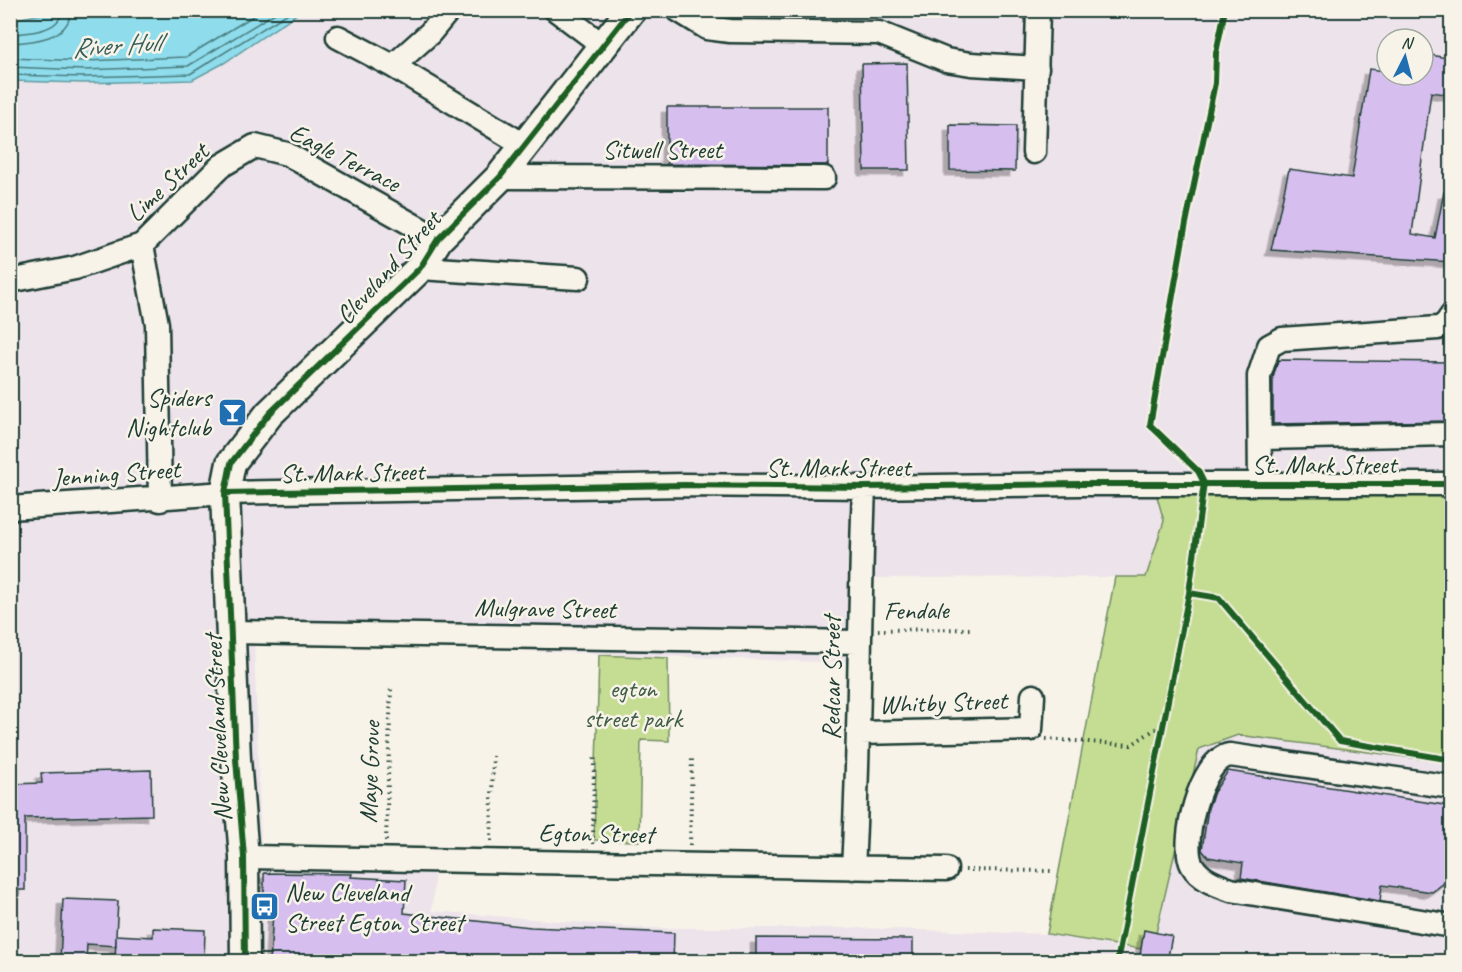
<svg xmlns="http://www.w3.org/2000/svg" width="1462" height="972" viewBox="0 0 1462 972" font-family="Caveat,sans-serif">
<defs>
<filter id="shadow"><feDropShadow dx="-5.5" dy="5.5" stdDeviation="0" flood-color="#0004"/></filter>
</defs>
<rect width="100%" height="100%" fill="#f7f3e8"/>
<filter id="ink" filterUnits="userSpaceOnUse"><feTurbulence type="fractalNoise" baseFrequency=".0167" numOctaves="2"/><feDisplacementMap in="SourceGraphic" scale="12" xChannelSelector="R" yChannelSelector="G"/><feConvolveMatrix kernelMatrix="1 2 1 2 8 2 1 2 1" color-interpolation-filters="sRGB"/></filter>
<g filter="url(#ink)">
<path fill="#ede3ea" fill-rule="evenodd" d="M 301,11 L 1451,11 L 1451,961 L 11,962 L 11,81 L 192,80 L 224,63 ZM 1387,39 L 1423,39 L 1423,75 L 1387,75 ZM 1115,577 L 1047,934 L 857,928 L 646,928 L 432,911 L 436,853 L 261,844 L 254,640 L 869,664 L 872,578 Z"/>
<path fill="#c5dd93" stroke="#728d64" stroke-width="1.5" d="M 1152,479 L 1451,483 L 1451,763 L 1238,735 L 1199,749 L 1156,933 L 1144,931 L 1141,949 L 1047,934 L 1115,577 L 1146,577 L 1164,521 Z
M 599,655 L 668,658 L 669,741 L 641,740 L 639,841 L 594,840 Z"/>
<path fill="#8edcec" stroke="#629ca2" stroke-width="1.5" d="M 61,10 L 301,10 L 301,11 L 224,63 L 192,80 L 84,83 L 11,81 L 11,20 Z"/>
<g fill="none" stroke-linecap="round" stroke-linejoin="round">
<path stroke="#4b7d7e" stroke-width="1.5" d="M 10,34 C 27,33 61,32 62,10
M 10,43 C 33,42 70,39 71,10
M 10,58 L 85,61 L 186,57 L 263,10
M 10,67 L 84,70 L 188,66 L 280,10
M 10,75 L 84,77 L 190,74 L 293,10"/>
</g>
<path fill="#d6bfef" stroke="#1f3d34" stroke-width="1.5" filter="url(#shadow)" d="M 1426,54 L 1452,59 L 1452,95 L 1431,92 L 1412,234 L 1435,238 L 1444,192 L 1452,193 L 1452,262 L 1271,250 L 1289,169 L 1352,178 L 1369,69 L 1387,71 L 1387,75 L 1423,75 Z
M 907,63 L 909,170 L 864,170 L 862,64 Z
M 667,107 L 828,107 L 828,165 L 667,164 Z
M 950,125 L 1016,126 L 1015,171 L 950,170 Z
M 1278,360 L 1452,362 L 1452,421 L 1273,424 L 1273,378 Z
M 151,770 L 152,815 L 25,818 L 25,890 L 10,890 L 10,784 L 42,783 L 41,773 Z
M 1228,771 L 1444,805 L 1452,815 L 1452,877 L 1432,892 L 1382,885 L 1380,901 L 1241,878 L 1243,863 L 1208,857 L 1202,850 L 1208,808 L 1214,792 Z
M 264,873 L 352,874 L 351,877 L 406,880 L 404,913 L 531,927 L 674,933 L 673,962 L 270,962 L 273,912 L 264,911 Z
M 63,899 L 118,901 L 116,935 L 153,937 L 153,928 L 205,930 L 204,962 L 115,962 L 116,936 L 116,946 L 87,944 L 86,962 L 60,962 Z
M 1144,930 L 1172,936 L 1167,962 L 1139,962 Z
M 756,938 L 913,939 L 913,962 L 756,962 Z"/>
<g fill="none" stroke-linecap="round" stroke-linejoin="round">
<defs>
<path id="minor" d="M 556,10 L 604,46
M 678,10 L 707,28 L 730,31 L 879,33 L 946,60 L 971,64 L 1037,68
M 338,37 L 393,66 L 524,145
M 393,66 L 430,33 L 449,10
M 1034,152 L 1038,10
M 500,177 L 824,178
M 142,245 L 157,324 L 160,500
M 420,268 L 578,278
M 10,281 L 75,268 L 142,245 L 221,166 L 255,146 L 287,154 L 438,239
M 1260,438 L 1452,434
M 1260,484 L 1259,376 L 1269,346 L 1282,339 L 1438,328 L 1445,325 L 1452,315
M 10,508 L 225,493 L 684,485 L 864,487 L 1079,484 L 1452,484
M 231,632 L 858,642
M 860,733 L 1031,729 L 1033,696
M 1452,787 L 1230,755 C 1200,759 1180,844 1192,865 C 1200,879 1216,885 1231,890 L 1452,926
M 244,857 L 946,869
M 853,868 C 860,741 859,614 864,487"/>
<path id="major" d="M 245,962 L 244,857 L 236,759 L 225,493 L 231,463 L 269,414 L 420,268 L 438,239 L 500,177 L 631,10"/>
</defs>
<use href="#minor" stroke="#1f3d34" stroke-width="27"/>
<use href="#major" stroke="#1f3d34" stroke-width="33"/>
<path stroke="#1f3d34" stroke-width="4" stroke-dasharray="1.5 4.5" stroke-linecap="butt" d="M 878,630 L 973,629
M 1046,739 L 1131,745 L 1163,724
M 386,841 L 391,686
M 491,841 L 493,756
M 593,844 L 594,757
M 690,845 L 692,756
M 965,870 L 1052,871"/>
<use href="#minor" stroke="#f7f3e8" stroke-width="22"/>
<use href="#major" stroke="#f7f3e8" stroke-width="28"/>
<defs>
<path id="cycleway" d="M 225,493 L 684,485 L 864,487 L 1079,484 L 1452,484
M 1189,593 L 1219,598 L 1340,741 L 1452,760
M 245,962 L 244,857 L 236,759 L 225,493 L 231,463 L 269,414 L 420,268 L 438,239 L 500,177 L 631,10
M 1117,962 L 1189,593 L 1204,483 L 1198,471 L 1150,425 L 1184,233 L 1215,83 L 1216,53 L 1225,10"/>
</defs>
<use href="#cycleway" stroke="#f7f3e8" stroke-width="10"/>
<use href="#cycleway" stroke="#1b5e20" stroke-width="6"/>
</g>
</g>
<defs>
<symbol id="bar-square" viewBox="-11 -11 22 22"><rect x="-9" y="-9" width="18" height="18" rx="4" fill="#1f6fb2" stroke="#f7f3e8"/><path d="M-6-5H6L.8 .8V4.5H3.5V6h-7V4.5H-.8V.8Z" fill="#fff"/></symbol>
<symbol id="bus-square" viewBox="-11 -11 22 22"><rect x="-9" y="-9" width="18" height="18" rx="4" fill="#1f6fb2" stroke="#f7f3e8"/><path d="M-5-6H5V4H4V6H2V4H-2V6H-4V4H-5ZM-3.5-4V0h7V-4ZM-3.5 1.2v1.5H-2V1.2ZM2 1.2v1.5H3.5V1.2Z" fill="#fff"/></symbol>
</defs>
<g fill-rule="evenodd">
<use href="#bar-square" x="216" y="396" width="33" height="33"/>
<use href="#bus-square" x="248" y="890" width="33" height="33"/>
</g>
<g text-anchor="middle" stroke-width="5" stroke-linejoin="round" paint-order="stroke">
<g font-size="26" fill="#1f3d34" stroke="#f7f3e8">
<text x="662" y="158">Sitwell Street</text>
<text transform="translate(345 157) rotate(27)" y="9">Eagle Terrace</text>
<text transform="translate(167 182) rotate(-43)" y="9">Lime Street</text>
<text transform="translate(388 267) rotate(-48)" y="9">Cleveland Street</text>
<text x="1324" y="473">St. Mark Street</text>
<text x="838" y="476">St. Mark Street</text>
<text transform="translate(352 472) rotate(-1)" y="9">St. Mark Street</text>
<text transform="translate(116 473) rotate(-4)" y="9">Jenning Street</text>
<text transform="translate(545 608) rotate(1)" y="9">Mulgrave Street</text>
<text transform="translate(916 610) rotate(-1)" y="9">Fendale</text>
<text transform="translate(831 678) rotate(-90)" y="9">Redcar Street</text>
<text transform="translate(943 702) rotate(-2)" y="9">Whitby Street</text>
<text transform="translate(217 728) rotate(-93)" y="9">New Cleveland Street</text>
<text transform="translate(369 772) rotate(-88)" y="9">Maye Grove</text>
<text transform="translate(596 833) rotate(1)" y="9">Egton Street</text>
</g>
<g font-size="26" fill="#1f3d34" stroke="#f7f3e8" text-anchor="end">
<text x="211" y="406">Spiders<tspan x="211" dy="30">Nightclub</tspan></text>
<text x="285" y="901" text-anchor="start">New Cleveland<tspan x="285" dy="30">Street Egton Street</tspan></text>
</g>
<g font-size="26" fill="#405d47" stroke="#f7f3e8">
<text x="633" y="697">egton<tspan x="633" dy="30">street park</tspan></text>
</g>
<g font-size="27" font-style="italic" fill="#355d59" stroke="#f7f3e8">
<text transform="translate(116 45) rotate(-4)" y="9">River Hull</text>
</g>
</g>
<rect width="1462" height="972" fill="none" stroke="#f7f3e8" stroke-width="36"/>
<rect x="18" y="18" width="1426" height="936" fill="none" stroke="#1f3d34" stroke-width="2" filter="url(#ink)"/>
<g transform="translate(1405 57) rotate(6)"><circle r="28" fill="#f7f3e8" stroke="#a1aaa0" stroke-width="1.5"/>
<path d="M0-4.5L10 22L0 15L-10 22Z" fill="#1f6fb2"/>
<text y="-9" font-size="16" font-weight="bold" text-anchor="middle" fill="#1f3d34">N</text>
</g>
</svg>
